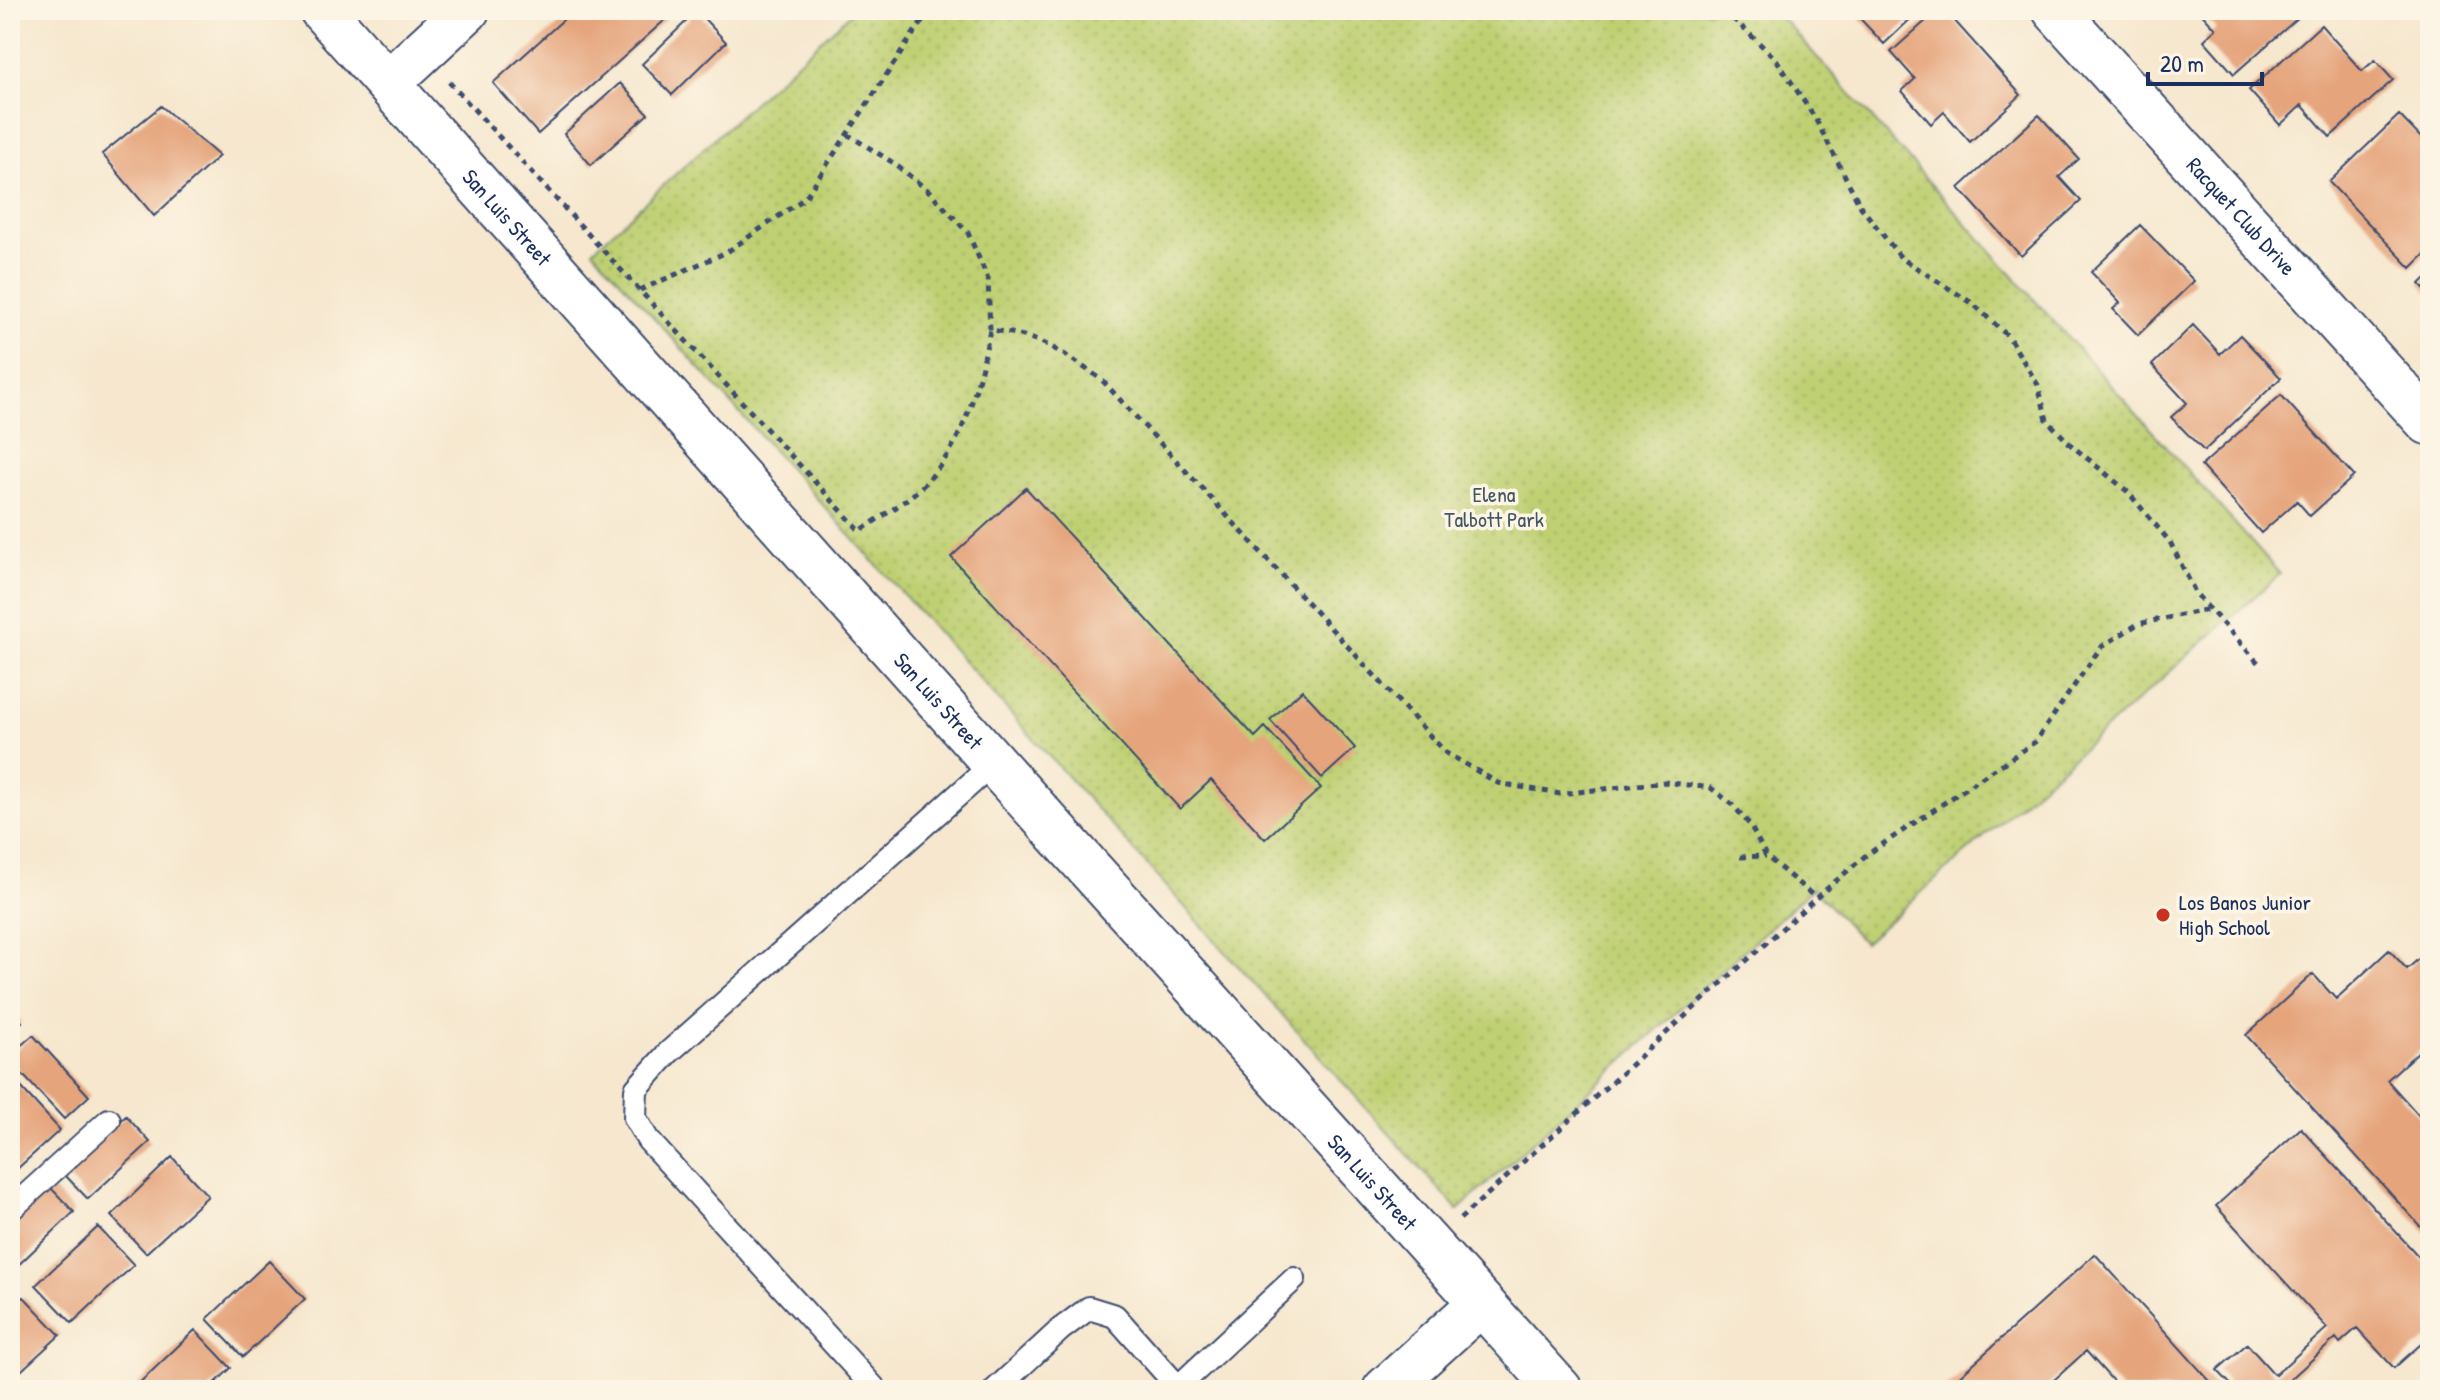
<svg xmlns="http://www.w3.org/2000/svg" width="2440" height="1400" viewBox="0 0 2440 1400" font-family="'Patrick Hand',sans-serif">
<defs>
<pattern id="park-dots" width="8" height="8" patternUnits="userSpaceOnUse" patternTransform="scale(2)"><rect width="8" height="8" fill="#bfd073"/><path d="M2 2h.1M6 6h.1" fill="none" stroke="#a4b366" stroke-width="1.8" stroke-linecap="round"/></pattern>
</defs>
<rect width="100%" height="100%" fill="#fcf5e5"/>
<filter id="ink" filterUnits="userSpaceOnUse"><feTurbulence type="fractalNoise" baseFrequency=".0125" numOctaves="2"/><feDisplacementMap in="SourceGraphic" scale="16" xChannelSelector="R" yChannelSelector="G"/><feConvolveMatrix kernelMatrix="1 2 1 2 8 2 1 2 1" color-interpolation-filters="sRGB"/></filter>
<filter id="wash" filterUnits="userSpaceOnUse"><feTurbulence type="fractalNoise" baseFrequency=".006" numOctaves="4" result="noise"/><feDisplacementMap in="SourceGraphic" scale="32" xChannelSelector="R" yChannelSelector="G"/><feGaussianBlur stdDeviation="1.8" result="paint"/><feColorMatrix in="noise" values="0 0 0 0 0 0 0 0 0 0 0 0 0 0 0 0 0 1.4 0 .05"/><feComposite in="paint" operator="in"/></filter>
<g filter="url(#wash)">
<rect width="100%" height="100%" fill="#f6e7ce"/>
<path fill="url(#park-dots)" stroke="#6d8068" stroke-width="2" d="M 854,10 L 1775,10 L 2280,574 L 1864,943 L 1813,888 L 1458,1210 L 593,250 Z"/>
<g id="blocks">
<path fill="#e5a47c" d="M 574,10 L 676,10 L 538,134 L 493,83 Z
M 1852,10 L 1920,10 L 1884,44 Z
M 1938,10 L 1945,10 L 2021,95 L 1970,142 L 1944,112 L 1931,124 L 1902,91 L 1915,79 L 1891,52 Z
M 2199,10 L 2294,10 L 2300,16 L 2234,74 L 2204,40 L 2216,29 Z
M 697,11 L 726,42 L 672,95 L 642,64 Z
M 2321,25 L 2362,71 L 2375,60 L 2393,80 L 2330,137 L 2302,105 L 2280,125 L 2249,90 Z
M 620,83 L 648,114 L 591,165 L 564,134 Z
M 161,106 L 219,156 L 154,216 L 102,154 Z
M 2039,115 L 2079,159 L 2059,177 L 2081,201 L 2021,256 L 1959,188 Z
M 2399,115 L 2430,147 L 2430,249 L 2411,268 L 2329,182 Z
M 2140,225 L 2194,281 L 2138,335 L 2113,309 L 2120,303 L 2091,272 Z
M 2430,274 L 2430,295 L 2420,284 Z
M 2193,325 L 2220,354 L 2240,335 L 2281,378 L 2204,451 L 2171,417 L 2187,403 L 2152,365 Z
M 2281,395 L 2354,476 L 2310,516 L 2297,501 L 2261,533 L 2201,466 Z
M 1026,488 L 1255,737 L 1265,727 L 1321,788 L 1265,839 L 1211,780 L 1180,809 L 951,557 Z
M 1302,690 L 1355,748 L 1322,778 L 1270,720 Z
M 2430,949 L 2430,1041 L 2387,1080 L 2430,1128 L 2430,1237 L 2246,1035 L 2313,974 L 2336,999 L 2389,950 L 2407,969 Z
M 10,1009 L 22,1022 L 10,1033 Z
M 33,1035 L 89,1096 L 64,1119 L 10,1061 L 10,1055 Z
M 10,1075 L 60,1130 L 17,1169 L 10,1162 Z
M 126,1116 L 150,1142 L 88,1199 L 64,1174 Z
M 2301,1128 L 2430,1269 L 2430,1336 L 2394,1368 L 2357,1328 L 2340,1343 L 2336,1338 L 2284,1385 L 2287,1390 L 2236,1390 L 2217,1370 L 2247,1344 L 2275,1375 L 2327,1328 L 2216,1206 Z
M 172,1157 L 208,1196 L 146,1253 L 111,1216 Z
M 49,1186 L 74,1212 L 13,1270 L 10,1267 L 10,1224 Z
M 98,1227 L 134,1265 L 72,1323 L 36,1285 Z
M 2095,1254 L 2218,1390 L 2121,1390 L 2086,1351 L 2043,1390 L 1944,1390 Z
M 269,1261 L 305,1299 L 243,1357 L 207,1319 Z
M 24,1297 L 60,1335 L 10,1381 L 10,1310 Z
M 195,1330 L 231,1368 L 208,1390 L 135,1390 L 133,1389 Z"/>
</g>
</g>
<g filter="url(#ink)">
<use href="#blocks" fill-opacity="0" stroke="#3c4b6f" stroke-width="2"/>
<g fill="none" stroke-linecap="round" stroke-linejoin="round">
<defs>
<path id="lane" d="M 10,1210 L 109,1120
M 876,1390 L 648,1140 L 635,1118 L 636,1089 L 668,1053 L 994,763
M 995,1390 L 1061,1329 L 1089,1308 L 1115,1316 L 1178,1387 L 1175,1390
M 1181,1390 L 1178,1387 L 1294,1279"/>
<g id="street">
<path id="s1" d="M 322,10 L 994,763 L 1560,1390"/>
<path id="s2" d="M 2055,10 L 2428,422"/>
<path d="M 388,83 L 467,10"/>
<path d="M 1385,1390 L 1481,1303"/>
</g>
</defs>
<use href="#lane" stroke="#3c4b6f" stroke-width="26"/>
<use href="#street" stroke="#3c4b6f" stroke-width="48"/>
<path stroke="#3c4b6f" stroke-width="5" stroke-dasharray="6 6" stroke-linecap="butt" d="M 1724,10 L 1776,59 L 1815,118 L 1861,207 L 1901,258 L 1972,303 L 2008,336 L 2038,385 L 2047,420 L 2071,445 L 2127,491 L 2170,542 L 2196,594 L 2262,667
M 449,82 L 860,531 C 883,515 911,500 930,478 C 967,437 979,382 990,330
M 847,134 L 892,162 L 930,192 L 968,233 L 988,279 L 990,330 C 1041,335 1061,352 1101,379 L 1446,753 L 1498,783 L 1560,794 L 1665,782 L 1711,788 L 1732,804 L 1750,825 L 1766,856 L 1816,898 L 1865,856 L 2035,742 L 2101,647 L 2138,624 L 2210,609
M 640,290 L 727,252 L 805,198 L 918,27 L 932,10
M 1740,857 L 1766,856
M 1460,1219 L 1816,898"/>
<use href="#lane" stroke="#fff" stroke-width="22"/>
<use href="#street" stroke="#fff" stroke-width="44"/>
</g>
</g>
<circle fill="#c8321e" stroke="#fcf5e5" stroke-width="3" cx="2163" cy="915" r="8"/>
<g text-anchor="middle" stroke-width="7" stroke-linejoin="round" paint-order="stroke">
<g font-size="22" fill="#1b2f5e" stroke="#fcf5e5">
<text dy="8" stroke="none"><textPath href="#s2" startOffset="278">Racquet Club Drive</textPath></text>
<text dy="8" stroke="none"><textPath href="#s1" startOffset="278">San Luis Street</textPath></text>
<text dy="8" stroke="none"><textPath href="#s1" startOffset="926">San Luis Street</textPath></text>
<text dy="8" stroke="none"><textPath href="#s1" startOffset="1574">San Luis Street</textPath></text>
</g>
<g font-size="22" fill="#445763" stroke="#fcf5e5">
<text x="1494" y="502">Elena<tspan x="1494" dy="25">Talbott Park</tspan></text>
</g>
<g font-size="22" fill="#1b2f5e" stroke="#fcf5e5" text-anchor="start">
<text x="2179" y="910">Los Banos Junior<tspan x="2179" dy="25">High School</tspan></text>
</g>
</g>
<rect width="2440" height="1400" fill="none" stroke="#fcf5e5" stroke-width="40"/>
<path d="M2148 72v12h114v-12" fill="none" stroke="#1b2f5e" stroke-width="4"/>
<text x="2160" y="72" font-size="24" fill="#1b2f5e" stroke="#fcf5e5" stroke-width="6" paint-order="stroke">20 m</text>
</svg>
